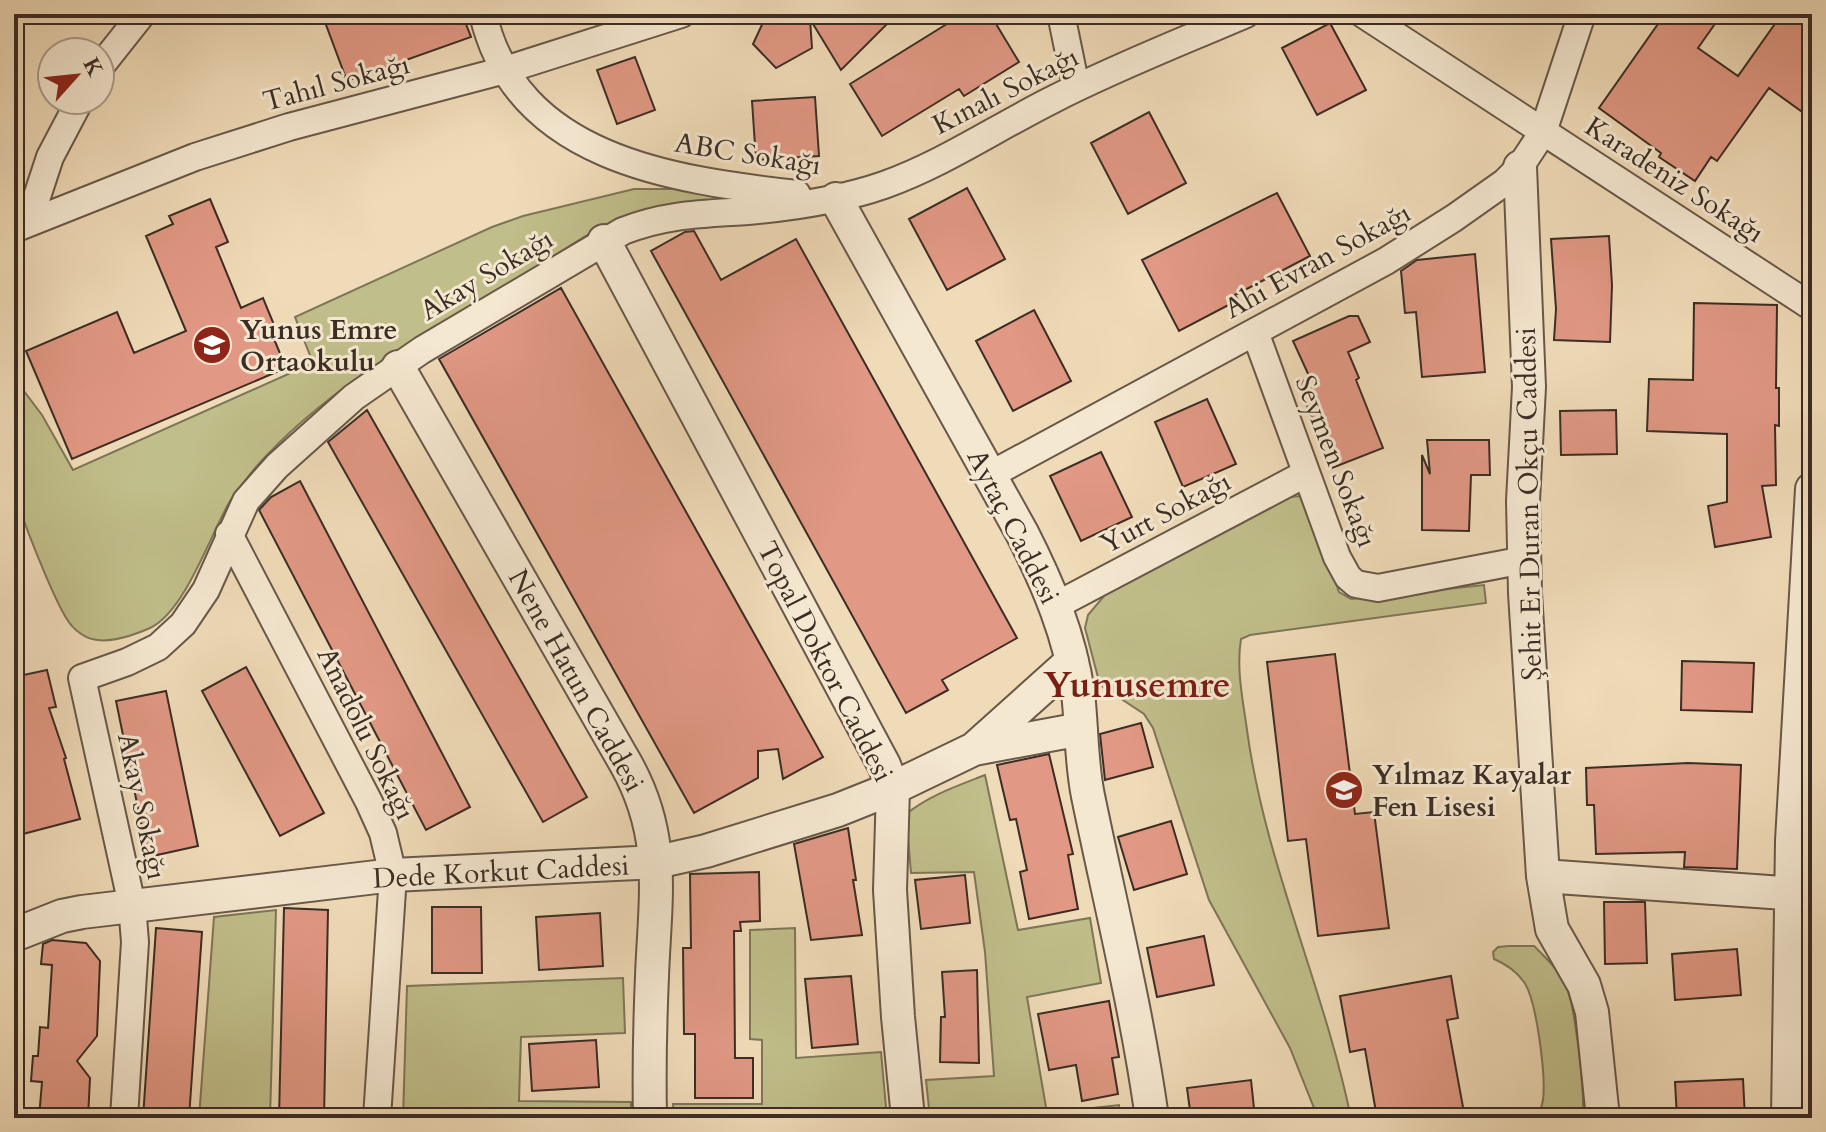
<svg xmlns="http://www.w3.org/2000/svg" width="1826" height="1132" viewBox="0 0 1826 1132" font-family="Cardo,serif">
<rect width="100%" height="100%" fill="#f0dbb8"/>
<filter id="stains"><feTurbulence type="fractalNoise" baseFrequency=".0025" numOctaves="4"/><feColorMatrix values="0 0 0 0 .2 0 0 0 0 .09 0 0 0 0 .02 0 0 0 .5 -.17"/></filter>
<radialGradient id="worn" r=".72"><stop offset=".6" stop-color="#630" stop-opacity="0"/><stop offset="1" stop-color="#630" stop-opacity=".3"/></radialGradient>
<path fill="#c0be8a" stroke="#7e7658" stroke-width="2" d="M 634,189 L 680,189 L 739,203 C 702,202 666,202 631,214 C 596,226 563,251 531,271 C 436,328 330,383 256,467 C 247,478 238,490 230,501 C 211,533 185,612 150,628 C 134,635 110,644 92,639 C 86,638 76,631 72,626 C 58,612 17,508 14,487 C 10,452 14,413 14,378 L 42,415 L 73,470 L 313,363 L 295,317 L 492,227 L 523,216 Z
M 1300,496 L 1307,502 L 1339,592 L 1351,599 L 1484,585 L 1486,603 L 1250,635 L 1241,639 C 1236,669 1243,701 1247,730 C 1265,863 1324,987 1351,1118 L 1318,1118 L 1290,1048 L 1209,900 L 1153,728 L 1144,714 L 1100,685 L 1085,628 L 1088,615 L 1109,590 L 1283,498 Z
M 985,775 L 1018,930 L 1090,918 L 1101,983 L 1027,997 L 1047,1113 L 1119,1105 L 1120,1118 L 930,1118 L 926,1080 L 994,1076 L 985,952 L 974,872 L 911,873 L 906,814 C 930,795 957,786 985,775 Z
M 276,910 L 270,1118 L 199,1118 L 214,917 Z
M 795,928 L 796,1058 L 881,1052 L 887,1118 L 674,1118 L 673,1104 L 762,1104 L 762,1040 L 750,1039 L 750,930 Z
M 1509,946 L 1534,946 C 1546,958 1559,970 1566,986 C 1575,1005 1586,1098 1582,1118 L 1537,1118 C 1539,1112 1542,1107 1543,1100 C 1546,1077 1537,1001 1524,982 C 1516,971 1506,964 1494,959 L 1493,952 L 1498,947 Z
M 623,978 L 625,1033 L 521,1037 L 519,1101 L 631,1102 L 631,1118 L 403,1118 L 407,986 Z"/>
<path fill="#e19884" stroke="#3b2d25" stroke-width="2" d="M 348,14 L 462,14 L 471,37 L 347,81 L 325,22 Z
M 767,14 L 897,14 L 841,70 L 810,19 L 812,48 L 776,68 L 753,44 Z
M 963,14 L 990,14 L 1019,62 L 964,96 L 959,89 L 882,136 L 850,84 Z
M 1665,14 L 1722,14 L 1698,48 L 1738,76 L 1782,14 L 1812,14 L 1812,119 L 1769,88 L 1717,161 L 1711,157 L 1695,181 L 1659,157 L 1661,153 L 1599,108 Z
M 1330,23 L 1366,90 L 1317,115 L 1282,48 Z
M 635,57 L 655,110 L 617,124 L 597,70 Z
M 815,97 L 819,156 L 756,160 L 752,101 Z
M 1149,112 L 1186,183 L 1128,214 L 1091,143 Z
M 967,188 L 1005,259 L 947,290 L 909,219 Z
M 1277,193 L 1310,256 L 1235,295 L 1238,300 L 1179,331 L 1142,260 Z
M 210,199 L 228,242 L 216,247 L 241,308 L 263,298 L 277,332 L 272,334 L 286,368 L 72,459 L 26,351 L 117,312 L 134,353 L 186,331 L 146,236 L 173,224 L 169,216 Z
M 694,231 L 721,280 L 796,239 L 1017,638 L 942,680 L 948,690 L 906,713 L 651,251 L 685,232 Z
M 1609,236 L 1612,285 L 1610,342 L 1554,340 L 1556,309 L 1551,239 Z
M 1475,254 L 1485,372 L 1422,377 L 1416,312 L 1405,313 L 1401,271 L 1417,260 Z
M 561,288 L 823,757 L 783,779 L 778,749 L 758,751 L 758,778 L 694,813 L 439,359 Z
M 1694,303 L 1777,305 L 1776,388 L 1779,388 L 1779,426 L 1775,425 L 1776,485 L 1762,486 L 1771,537 L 1715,547 L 1708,506 L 1727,502 L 1727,434 L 1647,431 L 1649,379 L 1693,380 Z
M 1034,310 L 1071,381 L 1013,411 L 976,341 Z
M 1349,316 L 1358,316 L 1370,342 L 1348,352 L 1359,378 L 1356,380 L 1383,448 L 1332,468 L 1298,383 L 1310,378 L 1293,341 Z
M 1207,399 L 1236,464 L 1183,487 L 1155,422 Z
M 367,410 L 587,797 L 543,822 L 328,442 Z
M 1616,410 L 1617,454 L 1561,455 L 1560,411 Z
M 1427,440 L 1489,440 L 1490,475 L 1471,475 L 1469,531 L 1422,530 L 1422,455 L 1430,474 Z
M 1101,452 L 1132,517 L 1081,541 L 1050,476 Z
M 300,481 L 470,807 L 426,830 L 259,510 L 271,497 Z
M 1335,654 L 1355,814 L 1374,812 L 1389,928 L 1318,936 L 1306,839 L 1288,841 L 1267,662 Z
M 1682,661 L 1754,663 L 1752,712 L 1681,710 Z
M 246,667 L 324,813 L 280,836 L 202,691 Z
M 47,670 L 56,707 L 49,708 L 66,758 L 64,759 L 80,819 L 23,834 L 14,799 L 14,677 Z
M 166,691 L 198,846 L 148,857 L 116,701 Z
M 1141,723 L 1153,767 L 1105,780 L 1100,734 Z
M 1049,754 L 1073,854 L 1068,855 L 1078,909 L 1029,919 L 1020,872 L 1027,870 L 1016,819 L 1010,820 L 997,765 Z
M 1688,763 L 1741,765 L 1737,869 L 1684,867 L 1685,852 L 1596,854 L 1594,805 L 1587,805 L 1586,768 Z
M 1171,821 L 1187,874 L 1134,890 L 1118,837 Z
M 848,828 L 856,880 L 853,880 L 862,935 L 811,940 L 794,844 Z
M 759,872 L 760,921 L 740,922 L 741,931 L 734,931 L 735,1058 L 753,1058 L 753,1098 L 695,1098 L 695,1034 L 684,1034 L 683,948 L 691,948 L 690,874 Z
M 965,875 L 970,923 L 921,929 L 915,880 Z
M 1604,902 L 1645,902 L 1647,963 L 1605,964 Z
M 432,907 L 481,907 L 482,973 L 432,973 Z
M 284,908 L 328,910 L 324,1118 L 279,1118 Z
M 600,913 L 603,966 L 539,970 L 536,917 Z
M 156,928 L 202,932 L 189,1118 L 143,1118 Z
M 1204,936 L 1214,985 L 1157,997 L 1147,948 Z
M 52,940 L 86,943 L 100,961 L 97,1036 L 77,1061 L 90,1078 L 88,1118 L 39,1118 L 42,1082 L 31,1081 L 33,1056 L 38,1056 L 40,1027 L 48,1028 L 52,965 L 41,964 L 43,944 Z
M 1737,949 L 1741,995 L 1675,1000 L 1672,954 Z
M 977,970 L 979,1063 L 940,1062 L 941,1017 L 945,1017 L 942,972 Z
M 851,976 L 858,1044 L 812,1048 L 805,979 Z
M 1451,976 L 1458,1018 L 1447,1020 L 1465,1118 L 1377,1118 L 1365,1049 L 1350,1052 L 1340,996 Z
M 1109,1001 L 1119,1057 L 1112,1058 L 1118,1094 L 1082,1101 L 1076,1065 L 1049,1070 L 1038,1014 Z
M 596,1040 L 599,1087 L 532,1091 L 529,1044 Z
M 1743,1079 L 1745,1118 L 1677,1118 L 1675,1082 Z
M 1251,1080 L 1255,1118 L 1191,1118 L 1187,1088 Z"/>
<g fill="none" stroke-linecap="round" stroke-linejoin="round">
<defs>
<path id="minor" d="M 483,14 C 516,159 673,180 797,194
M 1061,14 L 1076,87
M 1363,14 L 1812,307
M 100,67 L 142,14
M 29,221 L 50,157 L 80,100
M 14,229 L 195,157 L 289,127 L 505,70 L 681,14
M 1255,332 L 1337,557 L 1348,577 L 1356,584 L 1378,588 L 1524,560
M 990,475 L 1386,261 L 1454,218 L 1505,182 L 1520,167 L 1543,132 L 1582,14
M 229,534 L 369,802 L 383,833 L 393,875 L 377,1118
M 1055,606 L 1305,474
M 124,1118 L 135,942 L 132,905 L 82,678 L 127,662 L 158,647 L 183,624 L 206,590 L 246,501 L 277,466 L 354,397 L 422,350 L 623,231 C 666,214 702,214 748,211 C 793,207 841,200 884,185 C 943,164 996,128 1052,100 C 1114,68 1181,42 1246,14"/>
<path id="tertiary" d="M 1520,167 L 1529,387 L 1523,501 L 1525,593 L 1543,876 L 1552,929 L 1584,985 L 1592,1012 L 1603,1118
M 836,199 L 1022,533 C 1048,584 1070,636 1078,693 C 1082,727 1081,762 1088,796 C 1110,903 1137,1010 1152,1118
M 604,241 L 884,765 L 893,788 L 890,890 L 898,1017 L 908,1118
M 398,367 L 626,764 C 667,837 655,897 652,976 C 650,1023 649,1070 650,1118
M 974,749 L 1072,661
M 1543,876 L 1811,895
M 14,935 L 62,916 L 82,912 L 393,875 L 657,862 L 706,851 L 838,810 L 893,788 L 974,749 L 1081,729
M 1788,1118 L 1792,841 L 1812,489"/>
</defs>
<use href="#minor" stroke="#68584a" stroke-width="30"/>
<use href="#tertiary" stroke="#68584a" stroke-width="36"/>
<use href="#minor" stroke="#f5e8d1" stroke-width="26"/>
<use href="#tertiary" stroke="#f5e8d1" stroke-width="32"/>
</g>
<defs>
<symbol id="school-disc" viewBox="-11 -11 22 22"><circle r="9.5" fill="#8f2418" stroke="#f5e8d1"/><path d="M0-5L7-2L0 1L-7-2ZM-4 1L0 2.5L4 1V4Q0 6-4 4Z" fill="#fff"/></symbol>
</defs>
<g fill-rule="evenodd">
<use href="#school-disc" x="190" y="323" width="44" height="44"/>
<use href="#school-disc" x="1322" y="768" width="44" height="44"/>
</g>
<g text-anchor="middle" stroke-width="6" stroke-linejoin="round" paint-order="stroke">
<g font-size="28" fill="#3b2d25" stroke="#f5e8d1">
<text transform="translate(336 82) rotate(-15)" y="10">Tahıl Sokağı</text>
<text transform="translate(1005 90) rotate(-27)" y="10">Kınalı Sokağı</text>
<text transform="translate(748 153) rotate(9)" y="10">ABC Sokağı</text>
<text transform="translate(1675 179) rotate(33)" y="10">Karadeniz Sokağı</text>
<text transform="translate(1317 260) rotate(-29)" y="10">Ahi Evran Sokağı</text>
<text transform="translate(486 274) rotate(-31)" y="10">Akay Sokağı</text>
<text transform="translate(1337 461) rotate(69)" y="10">Seymen Sokağı</text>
<text transform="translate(1528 504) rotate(-91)" y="10">Şehit Er Duran Okçu Caddesi</text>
<text transform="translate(1165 512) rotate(-28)" y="10">Yurt Sokağı</text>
<text transform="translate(1014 526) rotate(63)" y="10">Aytaç Caddesi</text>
<text transform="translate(826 661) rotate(63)" y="10">Topal Doktor Caddesi</text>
<text transform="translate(577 680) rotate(61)" y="10">Nene Hatun Caddesi</text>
<text transform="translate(367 733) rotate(64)" y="10">Anadolu Sokağı</text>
<text transform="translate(143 806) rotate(78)" y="10">Akay Sokağı</text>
<text transform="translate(501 871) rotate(-3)" y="10">Dede Korkut Caddesi</text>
</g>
<g font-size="28" font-weight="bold" fill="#3b2d25" stroke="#f5e8d1" text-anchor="start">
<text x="240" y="339">Yunus Emre<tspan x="240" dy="32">Ortaokulu</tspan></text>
<text x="1372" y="784">Yılmaz Kayalar<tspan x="1372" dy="32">Fen Lisesi</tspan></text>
</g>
<g font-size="36" font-weight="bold" fill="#7a1f14" stroke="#f5e8d1">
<text x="1137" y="697">Yunusemre</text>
</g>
</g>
<rect width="1826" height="1132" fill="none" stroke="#f0dbb8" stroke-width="48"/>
<rect x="16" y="16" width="1794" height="1100" fill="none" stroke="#3b2d25" stroke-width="4"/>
<rect x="24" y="24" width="1778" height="1084" fill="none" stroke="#3b2d25" stroke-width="2"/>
<g transform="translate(76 76) rotate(63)"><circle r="38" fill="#f5e8d1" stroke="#ab9d8c" stroke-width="2"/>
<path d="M0-6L14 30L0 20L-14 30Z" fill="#8f2418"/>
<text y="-12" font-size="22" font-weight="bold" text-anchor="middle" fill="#3b2d25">K</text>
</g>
<rect width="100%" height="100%" filter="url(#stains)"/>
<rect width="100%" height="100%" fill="url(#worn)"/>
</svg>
